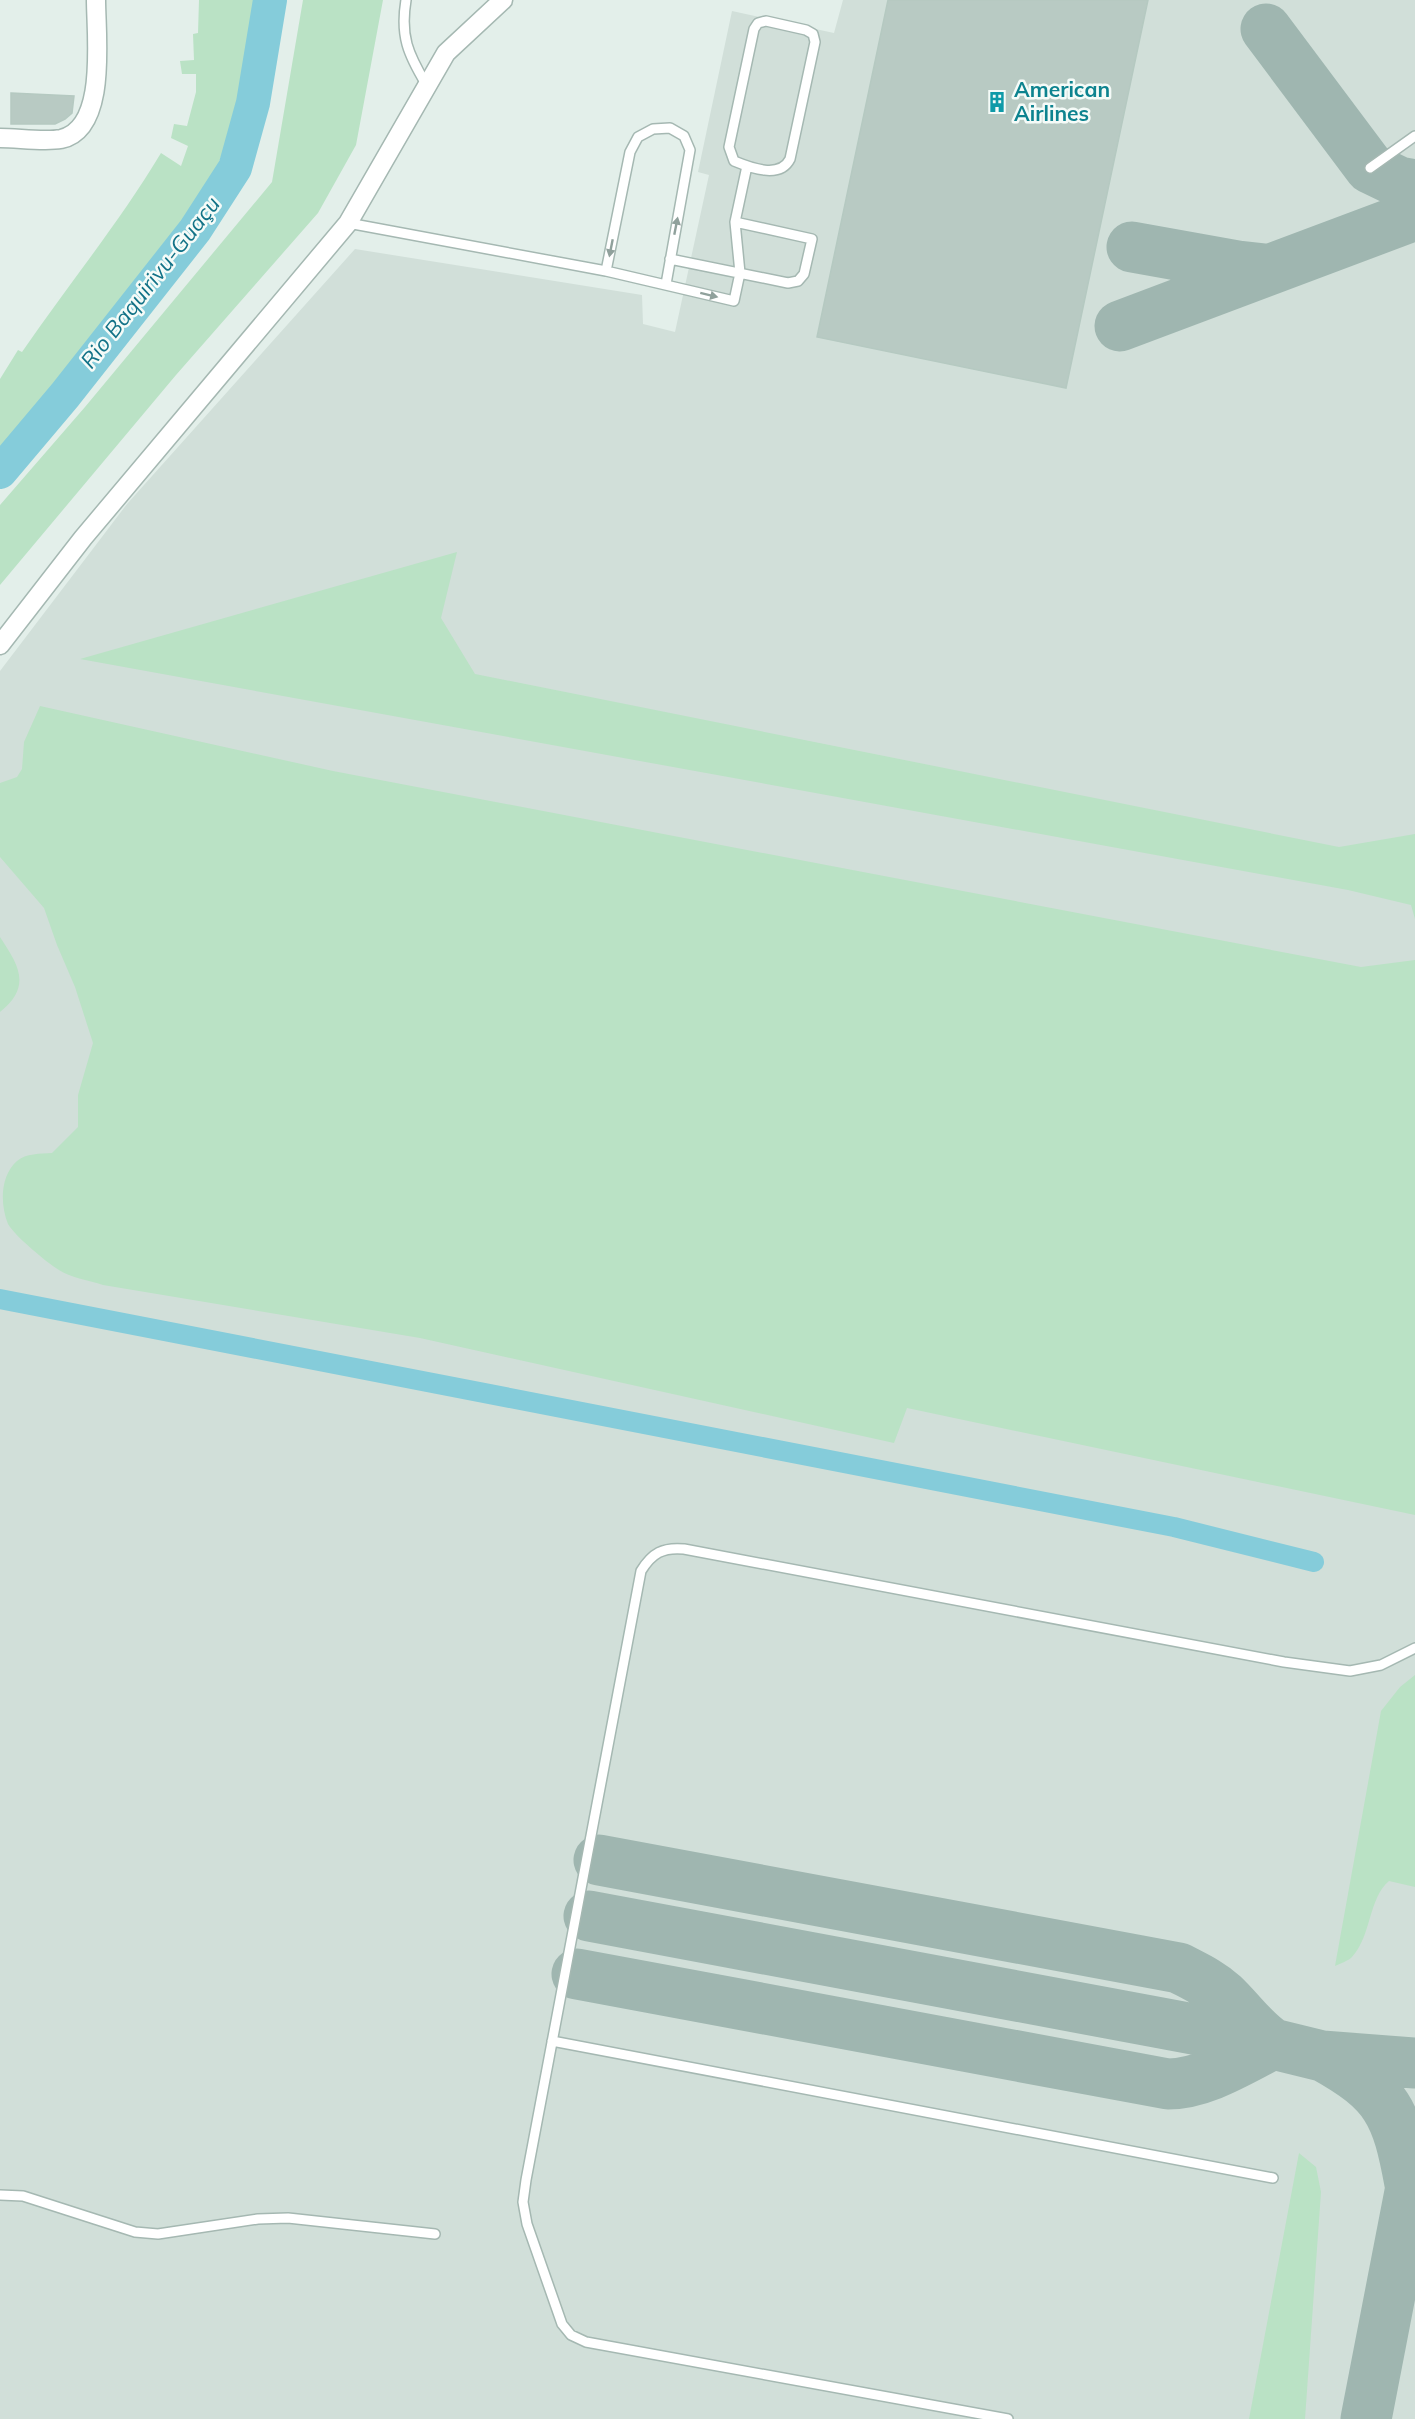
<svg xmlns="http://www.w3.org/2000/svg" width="1415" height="2419" viewBox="0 0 1415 2419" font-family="Mulish,sans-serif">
<rect width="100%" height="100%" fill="#e3efea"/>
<path fill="#d1dfd9" d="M 843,0 L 1415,0 L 1415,2419 L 0,2419 L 0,671 L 127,504 L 355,249 L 642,295 L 643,324 L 675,332 L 709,175 L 698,172 L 732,11 L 834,33 Z"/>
<path fill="#bae2c5" d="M 199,0 L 263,0 L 245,92 L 201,211 L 115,322 L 0,452 L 0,379 L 18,350 L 22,352 C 68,285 119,223 161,153 L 181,166 L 188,146 L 171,138 L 174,124 L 187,126 L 196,92 L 196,74 L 182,74 L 180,61 L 194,60 L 193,34 L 198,33 Z
M 303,0 L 383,0 L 356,145 L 318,213 L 176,375 L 0,585 L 0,505 L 85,407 L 272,182 Z
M 457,552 L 441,618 L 475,674 L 1339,847 L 1415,834 L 1415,919 L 1411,905 L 1348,890 L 80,659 Z
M 40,706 L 333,771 L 1361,967 L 1415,960 L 1415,1515 L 907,1408 L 894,1443 L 420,1338 L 103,1285 C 89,1280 71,1278 59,1270 C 46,1262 15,1236 8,1224 C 0,1204 0,1176 17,1161 C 26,1153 40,1154 52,1153 L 78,1127 L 78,1095 L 93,1043 L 75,987 L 57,945 L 44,908 L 0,857 L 0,783 L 17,777 L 22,769 L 24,742 Z
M 0,937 C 19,966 32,986 0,1012 Z
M 1415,1675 L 1415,1887 L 1389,1881 C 1368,1899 1372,1935 1352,1957 C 1348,1961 1341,1963 1335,1966 L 1381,1711 L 1400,1687 Z
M 1299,2153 L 1316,2167 L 1321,2192 L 1305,2419 L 1249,2419 Z"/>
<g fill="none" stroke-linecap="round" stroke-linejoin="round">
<path stroke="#85ccda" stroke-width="20" d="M 0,1299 L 1174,1527 L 1314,1562"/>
<path stroke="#85ccda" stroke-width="34" d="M 0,472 L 65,395 L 195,230 L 235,168 L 253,103 L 270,0"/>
<path stroke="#9fb6b0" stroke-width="51" d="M 1266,29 L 1370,168 L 1399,182 L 1415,185
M 1132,247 L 1238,266 L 1265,269
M 1120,326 L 1415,215
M 589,1916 L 1273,2044 L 1322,2056 L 1415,2063
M 577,1974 L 1168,2084 C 1204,2084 1241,2060 1273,2044 C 1252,2030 1241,2012 1223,1995 C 1210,1983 1194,1976 1179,1968 L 599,1860
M 1323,2056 C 1388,2092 1397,2113 1410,2184
M 1366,2419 L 1415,2166"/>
</g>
<path fill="#b8cac3" stroke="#b5c9c1" stroke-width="1.5" d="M 888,0 L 1148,0 L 1066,388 L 817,337 Z
M 11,93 L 74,96 L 72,113 L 65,119 L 55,124 L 11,124 Z"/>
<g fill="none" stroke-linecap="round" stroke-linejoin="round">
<defs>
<path id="lane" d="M 406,0 C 400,36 408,54 426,84
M 766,21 L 806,30 L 813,34 L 815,42 L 790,159 C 780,179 751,168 734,161 L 729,147 L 754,29 L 758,23 Z
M 1370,168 L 1415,136
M 348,223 L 606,271 L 734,301 L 740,273 L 735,222 L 747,166
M 670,259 L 788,283 L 798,281 L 804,274 L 812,239 L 735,222
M 606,271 L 630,152 L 638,137 L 653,129 L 670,128 L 684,136 L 690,150 L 666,284
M 552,2041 L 1273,2178
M 0,2195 L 23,2196 L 135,2232 L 158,2234 L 258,2219 L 288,2218 L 435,2234
M 1008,2419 L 586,2342 L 571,2335 L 562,2324 L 527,2224 L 523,2202 L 526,2180 L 641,1571 C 652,1553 663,1547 684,1549 L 1284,1662 L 1350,1671 L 1381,1665 L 1415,1648"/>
<path id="street" d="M 0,138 C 18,138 44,142 61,139 C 108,129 96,36 96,0
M 0,645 L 83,538 L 348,223 L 446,53 L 503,0"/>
</defs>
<use href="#lane" stroke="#a5b8b2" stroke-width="12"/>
<use href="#street" stroke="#a5b8b2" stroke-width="21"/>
<use href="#lane" stroke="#fff" stroke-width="9"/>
<use href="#street" stroke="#fff" stroke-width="18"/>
</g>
<defs><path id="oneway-solid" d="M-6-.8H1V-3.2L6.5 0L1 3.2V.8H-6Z" transform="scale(1.5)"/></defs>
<g fill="#90a19c">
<use href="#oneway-solid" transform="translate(676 226) rotate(-79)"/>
<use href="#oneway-solid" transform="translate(611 248) rotate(101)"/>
<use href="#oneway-solid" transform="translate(709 295) rotate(14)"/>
</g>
<defs>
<symbol id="building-bare" viewBox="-9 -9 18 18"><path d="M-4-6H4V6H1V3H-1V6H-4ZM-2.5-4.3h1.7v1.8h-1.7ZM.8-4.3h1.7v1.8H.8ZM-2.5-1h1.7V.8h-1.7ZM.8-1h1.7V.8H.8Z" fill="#0f9aa8" stroke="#f5fbf8" stroke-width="2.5" paint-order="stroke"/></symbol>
</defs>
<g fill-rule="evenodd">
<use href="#building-bare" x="982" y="87" width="30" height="30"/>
</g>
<g text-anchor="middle" stroke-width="5" stroke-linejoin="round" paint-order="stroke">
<g font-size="21" font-weight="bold" fill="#0d838f" stroke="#f5fbf8" text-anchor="start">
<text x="1014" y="97">American<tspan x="1014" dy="24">Airlines</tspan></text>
</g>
<g font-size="22" font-style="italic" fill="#127287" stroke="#f5fbf8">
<text transform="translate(150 282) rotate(-52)" y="8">Rio Baquirivu-Guaçu</text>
</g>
</g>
</svg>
